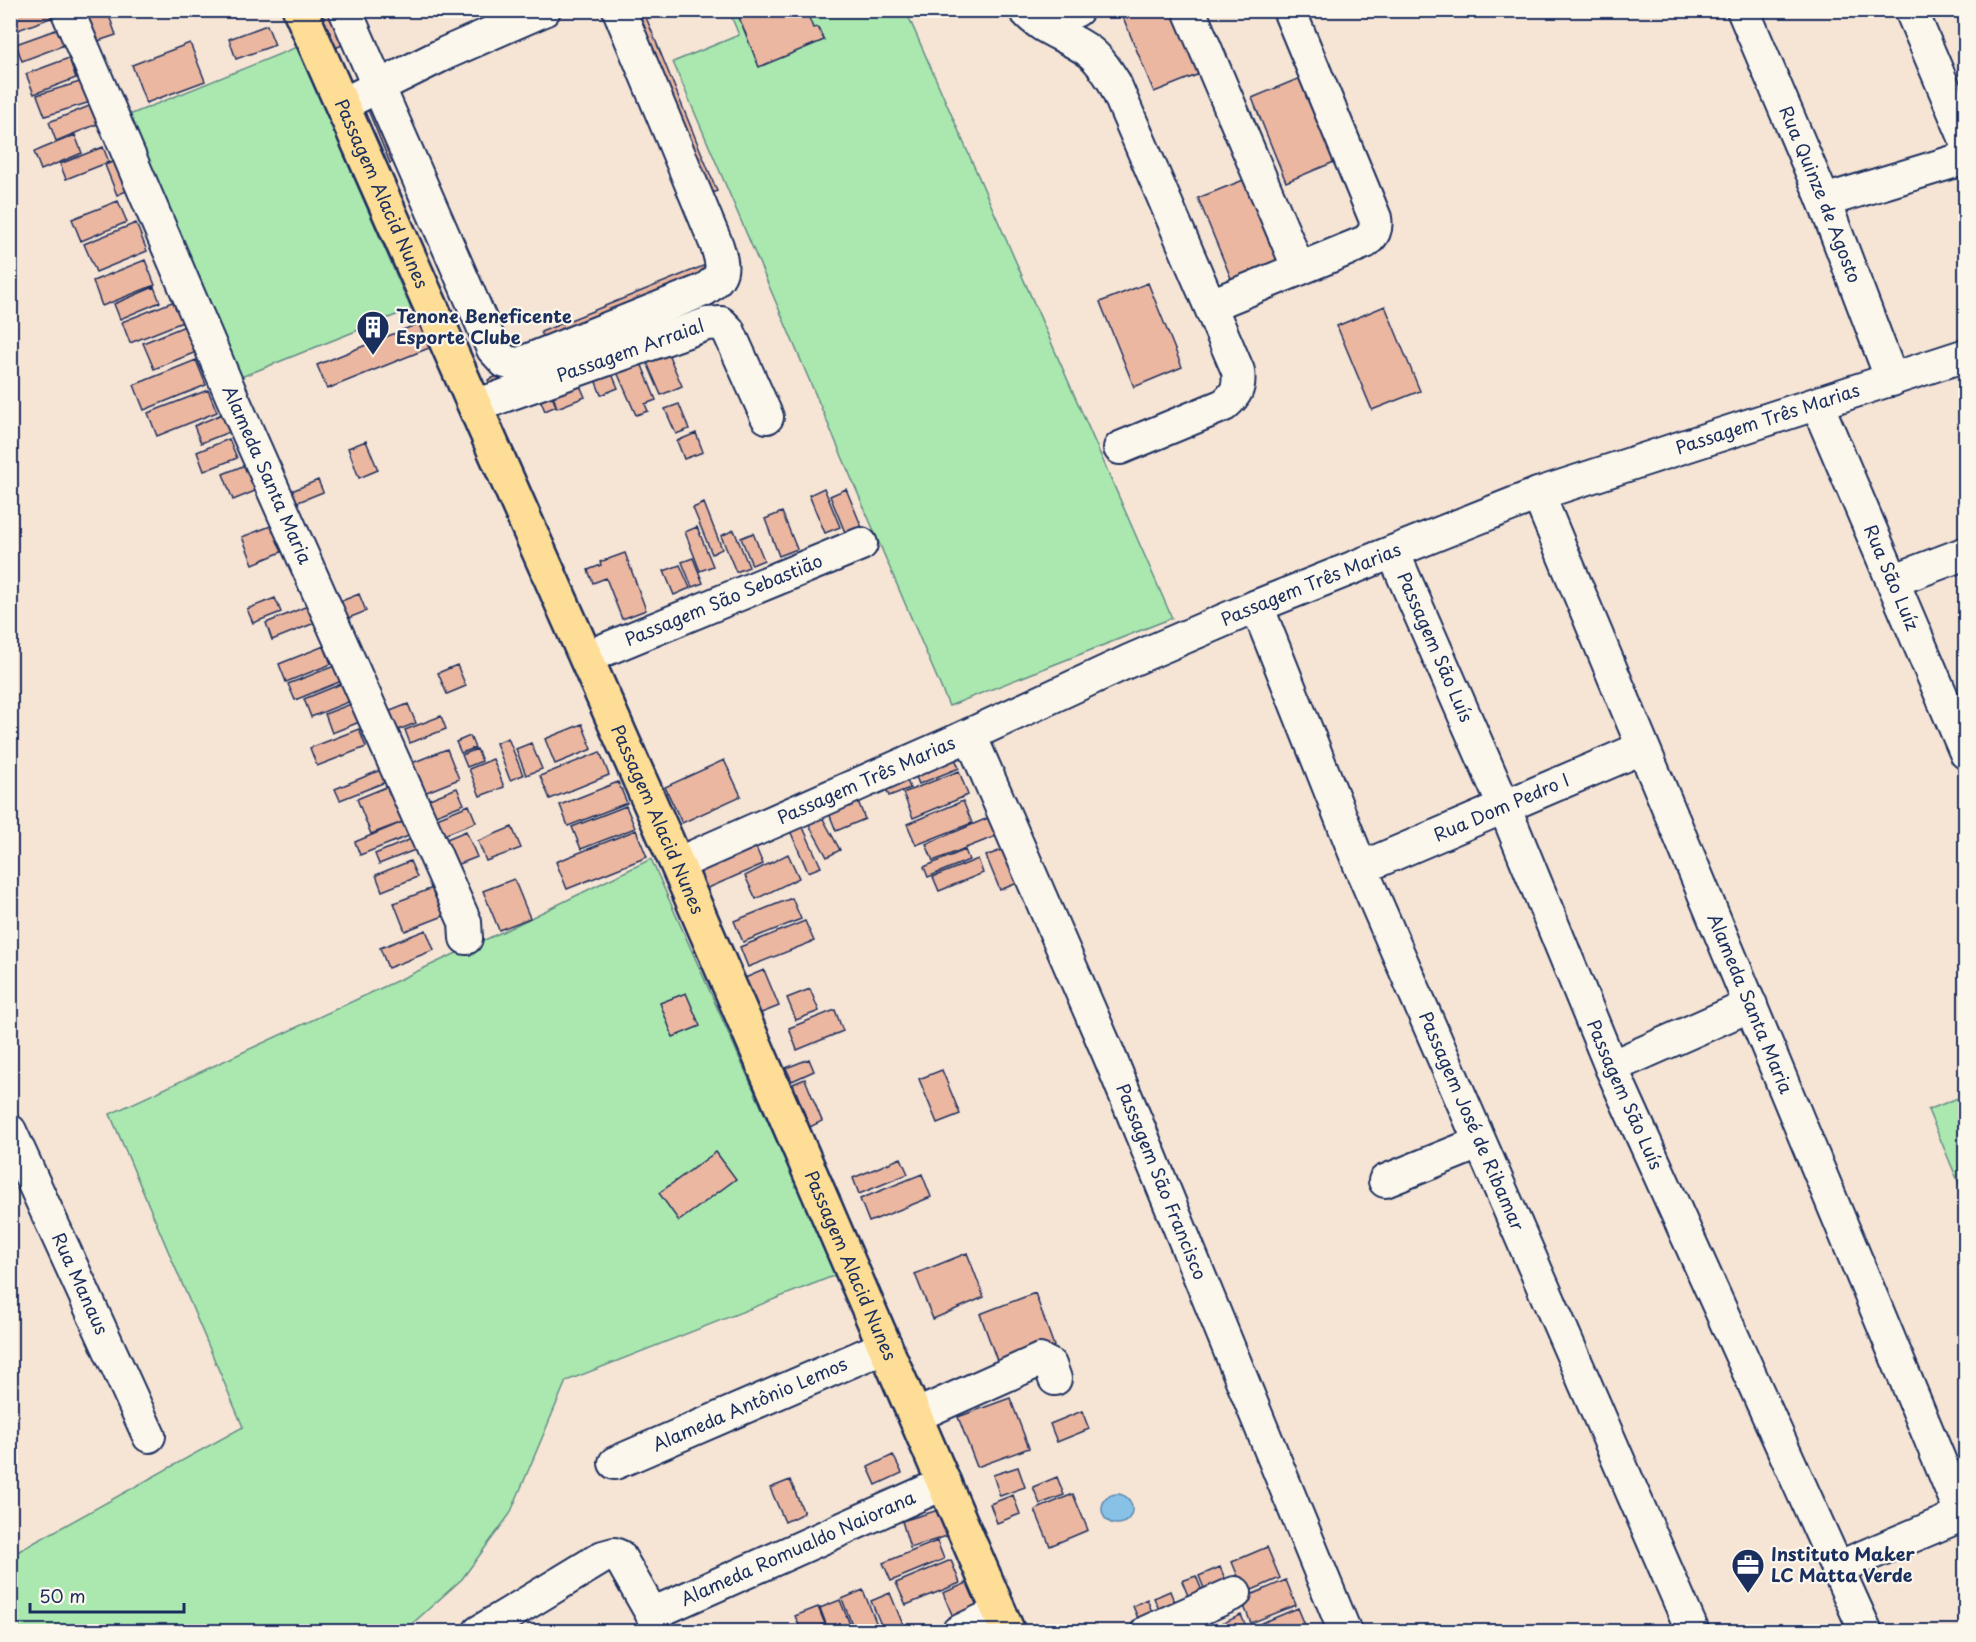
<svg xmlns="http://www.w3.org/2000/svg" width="1976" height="1642" viewBox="0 0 1976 1642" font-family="'Playpen Sans',sans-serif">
<rect width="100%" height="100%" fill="#f6e4d5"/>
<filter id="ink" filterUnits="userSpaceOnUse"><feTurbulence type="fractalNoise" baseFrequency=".0167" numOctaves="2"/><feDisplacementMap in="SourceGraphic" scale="12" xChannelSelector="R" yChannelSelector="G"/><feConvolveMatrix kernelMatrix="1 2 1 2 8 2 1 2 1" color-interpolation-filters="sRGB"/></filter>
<g filter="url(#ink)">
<path fill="#aae8af" stroke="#628c86" stroke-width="1.5" d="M 729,11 L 906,11 L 1172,618 L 949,706 L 673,62 L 739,35 Z
M 297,47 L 411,309 L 236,379 L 122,118 Z
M 651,859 L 836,1275 L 566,1381 L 510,1514 L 462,1579 L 404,1631 L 11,1631 L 10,1556 L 243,1427 L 110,1114 L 504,931 Z
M 1965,1095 L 1965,1198 L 1928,1110 Z
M 1965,1454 L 1965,1511 L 1945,1462 Z"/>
<path fill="#87c2e6" stroke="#5c87b0" stroke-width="1.5" d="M1102 1509a15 15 0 1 1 30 0a15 15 0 1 1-30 0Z"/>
<path fill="#ecb7a0" stroke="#1b2f5e" stroke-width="1.5" d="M 10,10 L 63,10 L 64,13 L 10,33 Z
M 80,10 L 107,10 L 116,35 L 92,43 Z
M 316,10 L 336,10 L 349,42 L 333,49 Z
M 625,10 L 643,10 L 717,191 L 701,198 Z
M 736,10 L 806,10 L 813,28 L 818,27 L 824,40 L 759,67 Z
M 1120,10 L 1176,10 L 1202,73 L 1154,92 Z
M 267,25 L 275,45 L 236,59 L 229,39 Z
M 61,28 L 67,44 L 22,61 L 16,44 Z
M 190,43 L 205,81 L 146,103 L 132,65 Z
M 69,58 L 76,78 L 34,94 L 26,74 Z
M 93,78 L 100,99 L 45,116 L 37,95 Z
M 1300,78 L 1334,162 L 1286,182 L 1252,98 Z
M 376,93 L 403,158 L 390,163 L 363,98 Z
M 92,105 L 100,123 L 56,141 L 49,122 Z
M 75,135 L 82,153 L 41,170 L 34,152 Z
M 103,147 L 109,162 L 66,179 L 60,164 Z
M 128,156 L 140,185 L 117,195 L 105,165 Z
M 1246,179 L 1281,263 L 1233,283 L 1198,198 Z
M 118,201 L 127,222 L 81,241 L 72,219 Z
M 136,223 L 147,251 L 96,272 L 84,244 Z
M 145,260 L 155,285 L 102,306 L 93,281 Z
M 708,264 L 712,276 L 546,343 L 541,332 Z
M 1148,283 L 1182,367 L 1134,387 L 1100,302 Z
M 154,287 L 160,302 L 120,319 L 114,304 Z
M 182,298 L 190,319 L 130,343 L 122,322 Z
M 1385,306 L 1420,391 L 1372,410 L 1337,326 Z
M 420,323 L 429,348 L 327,389 L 317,365 Z
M 190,324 L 201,350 L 154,369 L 143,343 Z
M 663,342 L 682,386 L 661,395 L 642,351 Z
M 196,360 L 206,385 L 144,410 L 134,385 Z
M 607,362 L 618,388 L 601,395 L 591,369 Z
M 641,363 L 656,400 L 645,404 L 648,411 L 636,415 L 617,372 Z
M 524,365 L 528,374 L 492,389 L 488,380 Z
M 575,374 L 585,397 L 557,408 L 549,383 Z
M 546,382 L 556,406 L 545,411 L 535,387 Z
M 208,390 L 217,412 L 157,436 L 148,413 Z
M 679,404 L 689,429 L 676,434 L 665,409 Z
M 222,414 L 229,432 L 201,443 L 194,426 Z
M 696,433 L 703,452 L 684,459 L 677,441 Z
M 229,439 L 237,458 L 204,471 L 197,452 Z
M 366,441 L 378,470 L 359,478 L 348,448 Z
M 250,463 L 260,489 L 233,500 L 223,474 Z
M 318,480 L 323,492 L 291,505 L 287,493 Z
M 824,488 L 840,527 L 825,533 L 809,495 Z
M 846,489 L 865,535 L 849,542 L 830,496 Z
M 704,503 L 722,549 L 712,554 L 693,508 Z
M 782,512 L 797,549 L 779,556 L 765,519 Z
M 276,524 L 286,550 L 253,564 L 242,537 Z
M 697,527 L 713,566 L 700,571 L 685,532 Z
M 734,530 L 749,567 L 736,572 L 721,536 Z
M 753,533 L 764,560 L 752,565 L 741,538 Z
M 625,553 L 646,610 L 622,619 L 606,578 L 593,583 L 588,570 L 601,565 L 600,562 Z
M 693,558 L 703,583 L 692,587 L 682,562 Z
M 680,565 L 690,588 L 674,595 L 664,571 Z
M 359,594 L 366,611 L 341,621 L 334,604 Z
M 275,598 L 281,612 L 253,623 L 247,609 Z
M 310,605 L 317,622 L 272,640 L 266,623 Z
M 324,646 L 331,664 L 286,682 L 279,664 Z
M 337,665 L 344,680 L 295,700 L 288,684 Z
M 457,665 L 466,686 L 447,694 L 438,673 Z
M 351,680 L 358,698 L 311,717 L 304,699 Z
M 359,701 L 367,719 L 332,733 L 325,714 Z
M 408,704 L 416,723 L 388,734 L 380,715 Z
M 441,716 L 446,729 L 410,743 L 405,730 Z
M 582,724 L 592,749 L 555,764 L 545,739 Z
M 359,729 L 366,747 L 317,766 L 310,748 Z
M 470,736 L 475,748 L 461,753 L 456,742 Z
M 508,738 L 523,775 L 510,780 L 496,743 Z
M 531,743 L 542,769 L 526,775 L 516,749 Z
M 447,749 L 459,779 L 419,795 L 407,765 Z
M 477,749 L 482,761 L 467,767 L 462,755 Z
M 951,749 L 959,768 L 919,784 L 911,765 Z
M 600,752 L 609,775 L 550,799 L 540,776 Z
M 493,759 L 504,787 L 480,796 L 469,769 Z
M 724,760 L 741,796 L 682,823 L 665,787 Z
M 383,769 L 388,781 L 340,800 L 335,789 Z
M 903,770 L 910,788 L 889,796 L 882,778 Z
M 959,771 L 968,795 L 913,818 L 903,793 Z
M 618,782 L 627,803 L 568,826 L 560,805 Z
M 391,785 L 405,821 L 371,834 L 357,799 Z
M 457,788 L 464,804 L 428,818 L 422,802 Z
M 854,791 L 865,819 L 836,831 L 825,803 Z
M 963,801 L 972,823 L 916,845 L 907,824 Z
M 469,805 L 476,822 L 444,835 L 437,818 Z
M 626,806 L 635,828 L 581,849 L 572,827 Z
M 816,806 L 840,850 L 827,857 L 803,814 Z
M 988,818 L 996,836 L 933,861 L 926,844 Z
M 405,821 L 411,835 L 360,855 L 355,842 Z
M 800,821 L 821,867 L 808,872 L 788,826 Z
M 512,827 L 521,848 L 486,861 L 478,841 Z
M 636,830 L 647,857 L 567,889 L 556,862 Z
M 466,831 L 477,857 L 452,867 L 442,841 Z
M 751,836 L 763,864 L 706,889 L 694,862 Z
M 416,837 L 420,848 L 379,864 L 375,854 Z
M 1007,848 L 1020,882 L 1000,890 L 986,856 Z
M 965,850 L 969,860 L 928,877 L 924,867 Z
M 788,854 L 799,878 L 756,899 L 745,876 Z
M 978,859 L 983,873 L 939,891 L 933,877 Z
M 410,861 L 417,877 L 382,891 L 376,875 Z
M 514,879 L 530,918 L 499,930 L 483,891 Z
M 435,887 L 446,915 L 405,931 L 394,903 Z
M 792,898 L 801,919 L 743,942 L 734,921 Z
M 805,921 L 814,941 L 748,967 L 740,947 Z
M 426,930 L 434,950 L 388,968 L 380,948 Z
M 764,970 L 779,1006 L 759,1014 L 745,978 Z
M 810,989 L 819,1011 L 796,1020 L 787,998 Z
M 686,993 L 700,1026 L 673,1037 L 660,1003 Z
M 835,1010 L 843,1031 L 797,1050 L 789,1028 Z
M 809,1059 L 814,1071 L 792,1081 L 786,1068 Z
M 942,1070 L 960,1114 L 937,1123 L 919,1079 Z
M 805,1079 L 822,1121 L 810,1127 L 793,1084 Z
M 716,1152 L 736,1179 L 679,1221 L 659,1193 Z
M 901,1158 L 908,1174 L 859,1194 L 853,1178 Z
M 922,1174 L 931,1197 L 869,1222 L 860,1199 Z
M 967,1253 L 984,1297 L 933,1319 L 915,1274 Z
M 1035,1293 L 1054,1346 L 999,1366 L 980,1314 Z
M 1010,1398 L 1029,1448 L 977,1467 L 958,1417 Z
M 1082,1411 L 1089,1429 L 1057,1442 L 1050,1424 Z
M 893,1455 L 902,1473 L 876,1485 L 868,1467 Z
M 1018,1467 L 1025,1487 L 1000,1496 L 993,1475 Z
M 1057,1477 L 1064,1495 L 1040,1504 L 1033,1487 Z
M 790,1480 L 804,1513 L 785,1522 L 770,1488 Z
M 1073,1494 L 1088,1530 L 1050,1546 L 1035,1510 Z
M 1013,1495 L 1020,1514 L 997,1523 L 990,1504 Z
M 942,1509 L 950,1535 L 910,1548 L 902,1521 Z
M 937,1541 L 944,1559 L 891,1581 L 883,1563 Z
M 1267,1547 L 1280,1578 L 1245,1593 L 1232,1562 Z
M 951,1560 L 960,1583 L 906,1605 L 896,1583 Z
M 1220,1567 L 1229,1588 L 1208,1598 L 1199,1576 Z
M 1196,1576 L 1207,1603 L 1193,1608 L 1182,1581 Z
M 1286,1580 L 1296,1605 L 1251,1623 L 1241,1599 Z
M 972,1581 L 982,1605 L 953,1617 L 943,1593 Z
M 863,1590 L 880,1632 L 855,1632 L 842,1599 Z
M 1170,1591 L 1179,1614 L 1164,1621 L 1154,1598 Z
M 890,1593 L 906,1632 L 884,1632 L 871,1601 Z
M 1147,1599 L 1156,1622 L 1142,1628 L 1133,1606 Z
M 840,1600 L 853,1632 L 829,1632 L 820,1608 Z
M 818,1607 L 825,1624 L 802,1632 L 795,1616 Z
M 1298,1608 L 1308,1632 L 1252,1632 L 1250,1628 Z
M 1200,1612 L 1207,1632 L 1171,1632 Z
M 1241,1615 L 1248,1631 L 1219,1632 L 1216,1626 Z
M 1093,1626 L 1095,1632 L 1080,1632 Z"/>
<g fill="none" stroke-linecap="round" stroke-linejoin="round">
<defs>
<g id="minor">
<path id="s1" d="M 67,10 L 233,399 L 465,922 L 466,938"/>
<path d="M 345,10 L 493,349 L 505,362 L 519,364 L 704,290 C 725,276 724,268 717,246 L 619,10"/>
<path d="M 1025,10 C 1042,30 1069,36 1090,52 C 1100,60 1107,71 1114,82 L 1238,371 C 1240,387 1237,394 1224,405 L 1120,448"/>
<path d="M 1189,10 L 1299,269"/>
<path id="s2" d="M 1743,10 L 1824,201 L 1892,380"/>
<path d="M 1911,10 L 1966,140"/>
<path d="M 1043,25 L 1077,10"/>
<path d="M 343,104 L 446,53 L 544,10"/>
<path d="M 1824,201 L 1966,158"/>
<path d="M 1211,305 L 1365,242 C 1374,235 1377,229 1375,218 L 1289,10"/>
<path id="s3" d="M 1817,404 L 1966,753"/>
<path id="s4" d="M 475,406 L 707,324 L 721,323 L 728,330 L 767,417"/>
<path id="s5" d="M 1538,494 L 1962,1515 L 1837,1568"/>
<path id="s6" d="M 1393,552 L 1504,806 L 1611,1067 L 1866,1632"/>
<path d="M 1892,581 L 1966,553"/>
<path id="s7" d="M 1257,606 L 1361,868 L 1693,1632"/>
<path id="s8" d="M 587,657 L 861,544"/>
<path id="s9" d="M 970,735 L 1109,1055 L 1345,1632"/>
<path id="s10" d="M 677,864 L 954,742 L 1129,661 L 1257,606 L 1538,494 L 1966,355"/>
<path id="s11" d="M 1361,868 L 1642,748"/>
<path d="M 1611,1067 L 1751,1005"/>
<path id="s12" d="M 10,1131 L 149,1436"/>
<path d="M 1385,1181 L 1479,1143"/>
<path d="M 915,1416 L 1040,1360 L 1050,1365 L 1055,1379"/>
<path id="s13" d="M 615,1463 L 886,1346"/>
<path id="s14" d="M 652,1614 L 945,1483"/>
<path d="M 479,1632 L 603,1557 L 614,1554 L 619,1556 L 652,1614 L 658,1632"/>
<path d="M 958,1632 L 1000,1612"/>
<path d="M 1147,1632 L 1235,1593"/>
</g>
<g id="major">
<path id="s15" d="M 300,10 L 677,864 L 1008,1632"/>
</g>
</defs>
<use href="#minor" stroke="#1b2f5e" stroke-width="36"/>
<use href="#major" stroke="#1b2f5e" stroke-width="38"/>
<use href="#minor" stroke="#fbf7ec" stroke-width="32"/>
<use href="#major" stroke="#fedd96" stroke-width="33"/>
</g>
</g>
<defs>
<symbol id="building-pin" viewBox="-11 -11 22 30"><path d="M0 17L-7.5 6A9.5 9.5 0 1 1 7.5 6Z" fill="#1b2f5e" stroke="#fbf7ec"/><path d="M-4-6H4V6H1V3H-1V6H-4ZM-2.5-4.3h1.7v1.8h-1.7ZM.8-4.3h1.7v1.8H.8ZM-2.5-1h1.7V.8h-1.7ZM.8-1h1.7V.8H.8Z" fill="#fff"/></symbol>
<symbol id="office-pin" viewBox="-11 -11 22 30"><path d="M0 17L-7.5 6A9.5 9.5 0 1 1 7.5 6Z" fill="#1b2f5e" stroke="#fbf7ec"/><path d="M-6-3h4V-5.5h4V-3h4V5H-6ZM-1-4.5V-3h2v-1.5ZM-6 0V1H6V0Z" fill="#fff"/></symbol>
</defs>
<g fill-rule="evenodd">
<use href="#building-pin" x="354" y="308" width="38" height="52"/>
<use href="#office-pin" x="1729" y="1546" width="38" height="52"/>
</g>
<g text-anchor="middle" stroke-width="4.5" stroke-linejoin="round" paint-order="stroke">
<g font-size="18" fill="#1b2f5e" stroke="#fbf7ec">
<text dy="6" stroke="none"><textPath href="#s15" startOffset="201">Passagem Alacid Nunes</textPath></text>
<text dy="6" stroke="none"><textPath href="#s2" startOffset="200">Rua Quinze de Agosto</textPath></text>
<text dy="6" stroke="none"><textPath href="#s4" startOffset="165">Passagem Arraial</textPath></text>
<text dy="6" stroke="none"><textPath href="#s10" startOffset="1179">Passagem Três Marias</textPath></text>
<text dy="6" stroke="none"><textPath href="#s1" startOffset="506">Alameda Santa Maria</textPath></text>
<text dy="6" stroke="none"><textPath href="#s3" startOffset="189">Rua São Luíz</textPath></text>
<text dy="6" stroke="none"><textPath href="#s10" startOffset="693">Passagem Três Marias</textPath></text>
<text dy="6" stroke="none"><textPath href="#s8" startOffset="148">Passagem São Sebastião</textPath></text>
<text dy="6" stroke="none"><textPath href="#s6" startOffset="104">Passagem São Luís</textPath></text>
<text dy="6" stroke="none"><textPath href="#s10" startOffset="207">Passagem Três Marias</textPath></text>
<text dy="6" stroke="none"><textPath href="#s11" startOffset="153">Rua Dom Pedro I</textPath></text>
<text dy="6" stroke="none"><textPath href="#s15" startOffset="885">Passagem Alacid Nunes</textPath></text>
<text dy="6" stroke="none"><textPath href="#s5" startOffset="552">Alameda Santa Maria</textPath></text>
<text dy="6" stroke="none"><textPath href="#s6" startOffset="590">Passagem São Luís</textPath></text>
<text dy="6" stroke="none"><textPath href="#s7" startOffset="558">Passagem José de Ribamar</textPath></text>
<text dy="6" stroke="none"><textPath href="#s9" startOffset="486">Passagem São Francisco</textPath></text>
<text dy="6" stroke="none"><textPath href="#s15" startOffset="1371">Passagem Alacid Nunes</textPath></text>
<text dy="6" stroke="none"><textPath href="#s12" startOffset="168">Rua Manaus</textPath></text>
<text dy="6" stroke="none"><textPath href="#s13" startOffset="147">Alameda Antônio Lemos</textPath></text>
<text dy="6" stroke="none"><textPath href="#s14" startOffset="160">Alameda Romualdo Naiorana</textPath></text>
</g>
<g font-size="18" font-weight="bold" fill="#1b2f5e" stroke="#fbf7ec" text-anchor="start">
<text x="396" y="323">Tenone Beneficente<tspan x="396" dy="21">Esporte Clube</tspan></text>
<text x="1771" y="1561">Instituto Maker<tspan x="1771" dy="21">LC Matta Verde</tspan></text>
</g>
</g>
<rect width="1976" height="1642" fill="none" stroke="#fbf7ec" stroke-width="36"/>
<rect x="18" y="18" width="1940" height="1606" fill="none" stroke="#1b2f5e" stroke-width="2" filter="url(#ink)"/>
<path d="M30 1603v9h154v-9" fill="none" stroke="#1b2f5e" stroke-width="3"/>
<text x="39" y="1603" font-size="18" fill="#1b2f5e" stroke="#fbf7ec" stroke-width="4.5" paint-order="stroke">50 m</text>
</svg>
